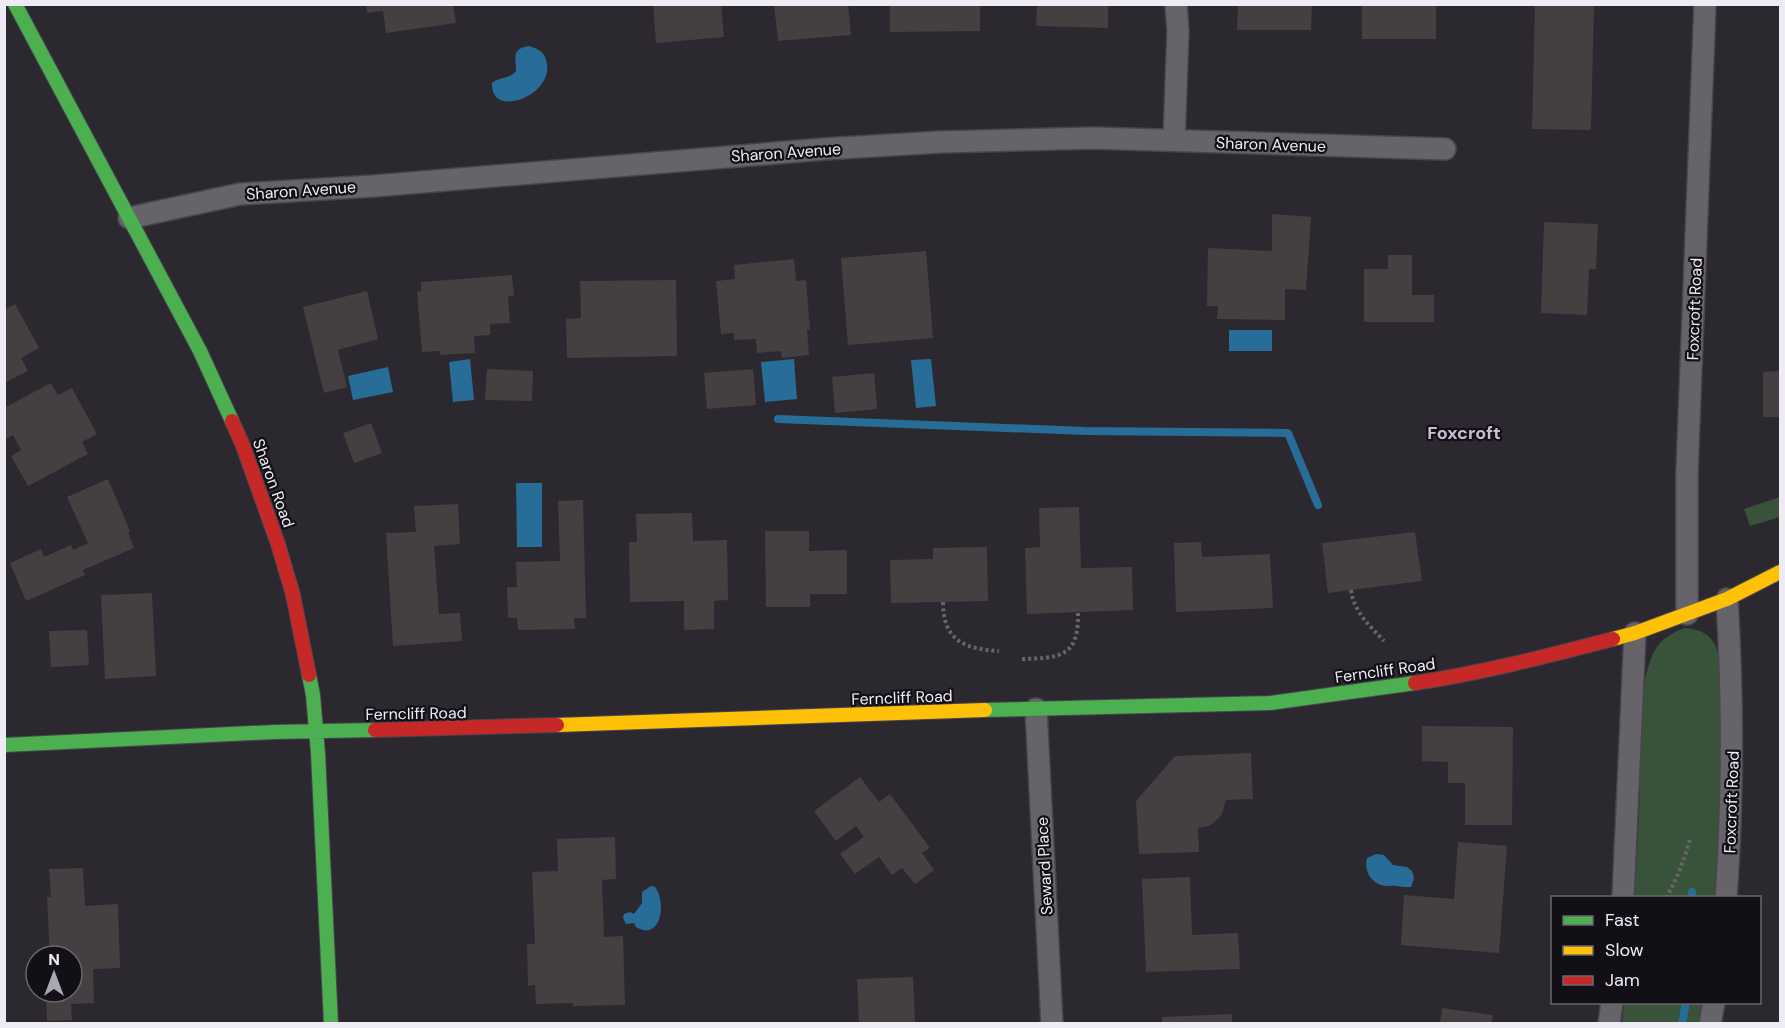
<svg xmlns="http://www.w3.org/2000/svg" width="1785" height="1028" viewBox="0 0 1785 1028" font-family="'DM Sans',sans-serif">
<rect width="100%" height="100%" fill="#2c2830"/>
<path fill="#38533a" d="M 1780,497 L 1780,517 L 1750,526 L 1744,509 Z
M 1684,628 C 1718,630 1718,651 1723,679 L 1718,897 L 1634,898 C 1637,860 1639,824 1640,787 C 1641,749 1637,682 1655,650 C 1662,638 1673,633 1684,628 Z
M 1624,1003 L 1704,1003 L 1701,1023 L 1622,1024 Z"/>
<path fill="#286d97" d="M 529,46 C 539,49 546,53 547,64 C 552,97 490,119 492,83 C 499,77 510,79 516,71 C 516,57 511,49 529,46 Z
M 1229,330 L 1272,330 L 1272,351 L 1229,351 Z
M 470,359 L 474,400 L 453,402 L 449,362 Z
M 794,359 L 797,399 L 765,402 L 761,362 Z
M 931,359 L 936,406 L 916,408 L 911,360 Z
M 388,367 L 393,392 L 353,400 L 348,376 Z
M 516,483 L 542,483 L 542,547 L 517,547 Z
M 1376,854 L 1384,855 L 1393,865 L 1407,867 L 1412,871 L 1414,878 L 1411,887 C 1404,887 1402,887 1396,886 C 1391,885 1386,887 1381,885 C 1369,881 1364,869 1367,858 Z
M 651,886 L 655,887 C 667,903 661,942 636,927 L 634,923 L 626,924 L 623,918 L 624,914 L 630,912 L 634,914 L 642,903 L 642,892 Z"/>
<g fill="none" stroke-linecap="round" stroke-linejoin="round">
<path stroke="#286d97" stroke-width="8" d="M 778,419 L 1085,431 L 1288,433 L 1318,505
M 1691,898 L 1692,892
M 1682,1024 L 1686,1002"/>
</g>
<path fill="#443f41" d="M 366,4 L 453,4 L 456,23 L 386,33 L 383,11 L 367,13 Z
M 653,4 L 721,4 L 724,37 L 656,43 Z
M 774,4 L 848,4 L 851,35 L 778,41 Z
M 890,4 L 980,4 L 980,31 L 890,32 Z
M 1037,4 L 1108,4 L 1108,28 L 1036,26 Z
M 1238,4 L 1312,4 L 1311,30 L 1237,30 Z
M 1362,4 L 1436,4 L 1436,39 L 1362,39 Z
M 1535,4 L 1594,4 L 1591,130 L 1532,129 Z
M 1272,214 L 1311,217 L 1306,290 L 1285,289 L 1285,320 L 1217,319 L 1218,306 L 1207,306 L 1208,248 L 1272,251 Z
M 1544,222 L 1598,224 L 1596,269 L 1589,269 L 1587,315 L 1541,313 Z
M 926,251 L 933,338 L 848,345 L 841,258 Z
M 1388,255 L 1412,255 L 1412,295 L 1434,295 L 1434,322 L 1364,322 L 1364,269 L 1388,269 Z
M 794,259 L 796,281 L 806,280 L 810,330 L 807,330 L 809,355 L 782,358 L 781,351 L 757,353 L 756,339 L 734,340 L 734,333 L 721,334 L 716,281 L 735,279 L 734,265 Z
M 512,275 L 514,296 L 508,296 L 510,323 L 490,324 L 490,335 L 474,336 L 475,353 L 440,355 L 440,351 L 422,352 L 417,292 L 421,291 L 421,282 Z
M 676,280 L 677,356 L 567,358 L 566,319 L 581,318 L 580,281 Z
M 367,291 L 378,339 L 338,350 L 347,387 L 324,393 L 303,307 Z
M 15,304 L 39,348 L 21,358 L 28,371 L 4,383 L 4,310 Z
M 487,369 L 533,371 L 532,401 L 485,400 Z
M 753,369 L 756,405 L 707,409 L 704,373 Z
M 1780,371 L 1780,417 L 1763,417 L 1763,372 Z
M 874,373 L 877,409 L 835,413 L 832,377 Z
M 51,383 L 58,395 L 72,388 L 97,434 L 82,442 L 88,454 L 28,486 L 11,456 L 21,450 L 13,435 L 4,440 L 4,408 Z
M 371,423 L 382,453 L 354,463 L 343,433 Z
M 108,479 L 130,531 L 128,532 L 134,548 L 83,570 L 85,575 L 26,601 L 10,563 L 41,549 L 44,557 L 71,545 L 73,550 L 88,543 L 67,497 Z
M 583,500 L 586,618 L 574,618 L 575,629 L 518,630 L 517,618 L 508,618 L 507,587 L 517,587 L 516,562 L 560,561 L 558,501 Z
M 458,504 L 460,544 L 434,546 L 439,614 L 460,613 L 462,641 L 393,646 L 386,533 L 416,532 L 414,506 Z
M 1079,507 L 1081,568 L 1132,567 L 1133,610 L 1027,614 L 1025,548 L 1040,547 L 1039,508 Z
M 692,513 L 693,541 L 727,540 L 728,600 L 714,601 L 714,629 L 684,630 L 684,601 L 630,602 L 629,542 L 637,542 L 636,514 Z
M 765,531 L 809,531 L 809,551 L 847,550 L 847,594 L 810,594 L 810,607 L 766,607 Z
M 1415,532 L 1422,581 L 1328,593 L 1322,543 Z
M 1201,542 L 1202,557 L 1270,554 L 1273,608 L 1176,612 L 1174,543 Z
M 987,547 L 988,601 L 891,603 L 890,560 L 933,559 L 933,548 Z
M 152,593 L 156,676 L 105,679 L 101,595 Z
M 87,630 L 89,665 L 51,667 L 49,631 Z
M 1422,726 L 1513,727 L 1512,825 L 1465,825 L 1465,783 L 1448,783 L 1448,762 L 1422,761 Z
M 1251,753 L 1253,799 L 1226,800 L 1222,814 L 1218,819 L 1209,826 L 1198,828 L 1199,852 L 1139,854 L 1136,801 L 1175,756 Z
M 860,777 L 879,802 L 890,794 L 930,848 L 922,853 L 934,870 L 915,884 L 902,868 L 892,875 L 879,857 L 855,874 L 840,854 L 864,837 L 856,826 L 836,841 L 814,811 Z
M 615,837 L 616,879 L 602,880 L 604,937 L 623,936 L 625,1005 L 573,1006 L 573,1003 L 536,1004 L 535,985 L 528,986 L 527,944 L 535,944 L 532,872 L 558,871 L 557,839 Z
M 1458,842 L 1507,846 L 1499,953 L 1401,945 L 1404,895 L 1454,899 Z
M 83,868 L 85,906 L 118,904 L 120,968 L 93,969 L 94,1003 L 71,1004 L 72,1020 L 47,1021 L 46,992 L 72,992 L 72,956 L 50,956 L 47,897 L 51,897 L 49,869 Z
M 1190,877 L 1192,935 L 1238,933 L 1240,969 L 1146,972 L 1142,879 Z
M 913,977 L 915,1024 L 859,1024 L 857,979 Z
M 1442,1008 L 1493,1015 L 1491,1024 L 1440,1024 Z
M 1232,1014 L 1232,1024 L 1162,1024 L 1162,1017 Z"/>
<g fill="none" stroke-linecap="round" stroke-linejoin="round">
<defs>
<path id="street" d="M 1174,140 L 1178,31 L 1176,4
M 129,218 L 240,194 L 374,186 L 824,149 L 940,142 L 1093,138 L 1445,149
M 1687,614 L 1687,472 L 1705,4
M 1036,709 L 1052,1024
M 1623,898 L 1635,633
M 1726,898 C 1733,798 1733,699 1727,599
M 1609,1024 L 1612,1002
M 1710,1024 L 1714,1002"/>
<path id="fast" d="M 15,4 L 200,351 L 232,421
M 309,675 L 313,695 L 318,753 L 331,1024
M 985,710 L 1270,703 L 1415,683
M 4,745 L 274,732 L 375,730"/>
<path id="slow" d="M 1613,639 L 1635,633 L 1727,599 L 1780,572
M 557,725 L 985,710"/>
<path id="jam" d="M 232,421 L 243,446 L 278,544 L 293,595 L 309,675
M 1415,683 C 1482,673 1547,656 1613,639
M 375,730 L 557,725"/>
</defs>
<use href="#street" stroke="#49454c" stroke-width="24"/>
<use href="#fast" stroke="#49454c" stroke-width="16"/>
<use href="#slow" stroke="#49454c" stroke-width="16"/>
<use href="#jam" stroke="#49454c" stroke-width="16"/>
<path stroke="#67646a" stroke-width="4" stroke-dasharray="3 3" stroke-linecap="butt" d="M 1351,590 C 1354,612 1369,625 1384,641
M 943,602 C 943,641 965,649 999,651
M 1022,659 C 1061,658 1079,657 1078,612
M 1666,898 C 1677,879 1684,860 1690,839"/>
<use href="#street" stroke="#666369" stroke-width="21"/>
<use href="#fast" stroke="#4caf50" stroke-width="14"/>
<use href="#slow" stroke="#ffc107" stroke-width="14"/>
<use href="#jam" stroke="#c62828" stroke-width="14"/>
</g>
<g text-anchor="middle" stroke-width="4.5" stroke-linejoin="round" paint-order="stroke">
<g font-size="16" fill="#efebf5" stroke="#130f16">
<text transform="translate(1271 144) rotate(2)" y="6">Sharon Avenue</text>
<text transform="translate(786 152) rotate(-4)" y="6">Sharon Avenue</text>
<text transform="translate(301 190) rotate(-4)" y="6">Sharon Avenue</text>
<text transform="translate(1694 309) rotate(-88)" y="6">Foxcroft Road</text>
<text transform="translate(274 483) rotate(70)" y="6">Sharon Road</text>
<text transform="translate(1385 670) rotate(-8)" y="6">Ferncliff Road</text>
<text transform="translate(902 697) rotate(-2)" y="6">Ferncliff Road</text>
<text transform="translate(416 713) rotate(-1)" y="6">Ferncliff Road</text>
<text transform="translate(1731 802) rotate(-88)" y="6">Foxcroft Road</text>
<text transform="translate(1044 866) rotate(-93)" y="6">Seward Place</text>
</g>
<g font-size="18" font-weight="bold" fill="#c8bed2" stroke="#130f16">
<text x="1464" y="439">Foxcroft</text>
</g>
</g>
<rect width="1785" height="1028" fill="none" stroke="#efebf5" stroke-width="12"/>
<rect x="1551" y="896" width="210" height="108" fill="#130f16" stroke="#6b676f" stroke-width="1.5"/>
<rect x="1563" y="916" width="30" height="9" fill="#4caf50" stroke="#6b676f" stroke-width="1.5"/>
<text x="1605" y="926" font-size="18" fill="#efebf5">Fast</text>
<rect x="1563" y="946" width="30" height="9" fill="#ffc107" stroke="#6b676f" stroke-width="1.5"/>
<text x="1605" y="956" font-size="18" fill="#efebf5">Slow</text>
<rect x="1563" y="976" width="30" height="9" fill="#c62828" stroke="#6b676f" stroke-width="1.5"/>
<text x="1605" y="986" font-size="18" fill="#efebf5">Jam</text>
<g transform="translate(54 974)"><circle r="28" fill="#130f16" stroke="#6b676f" stroke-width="1.5"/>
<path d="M0-4.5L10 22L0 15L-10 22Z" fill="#aba7b0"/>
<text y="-9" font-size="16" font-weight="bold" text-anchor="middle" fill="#efebf5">N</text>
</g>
</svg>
